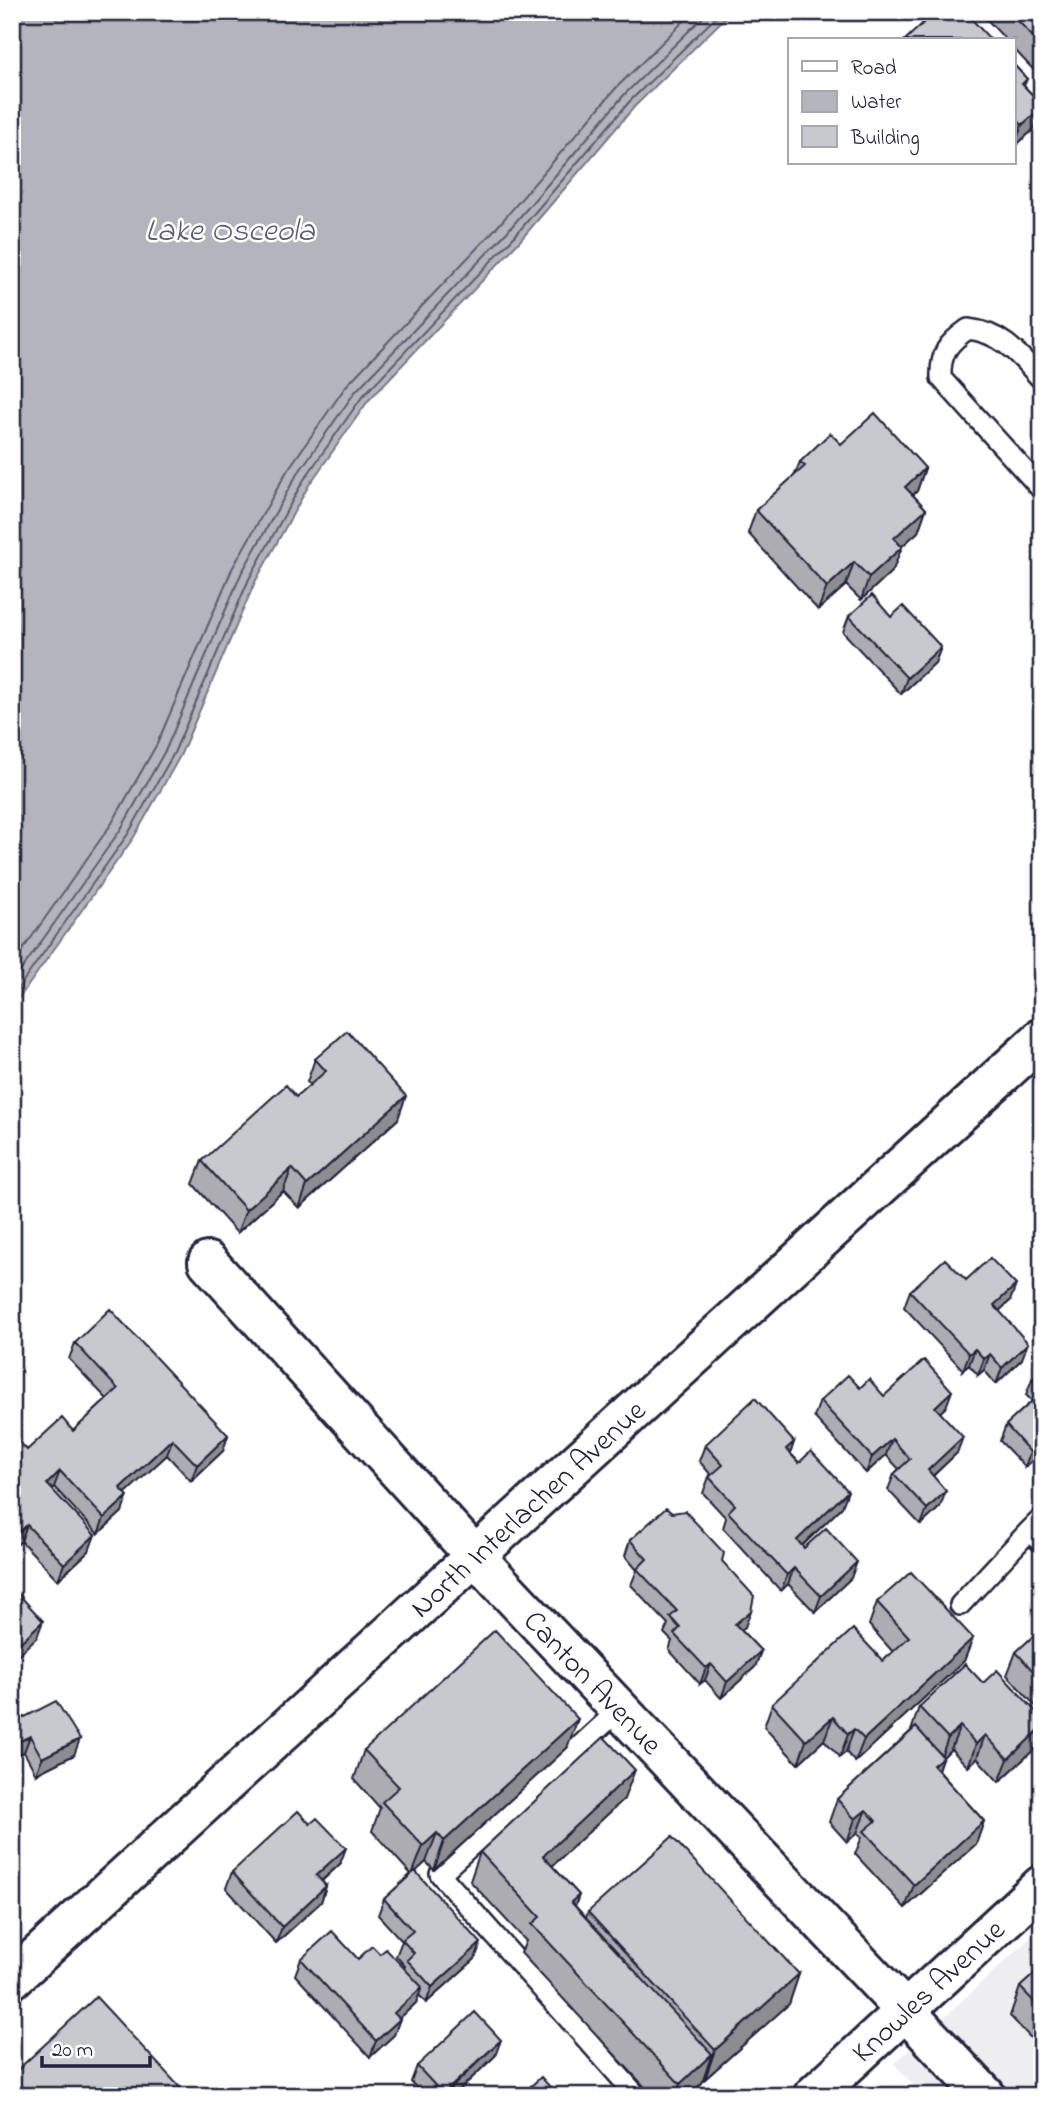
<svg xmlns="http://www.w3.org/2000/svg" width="1054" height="2108" viewBox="0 0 1054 2108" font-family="'Indie Flower',sans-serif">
<rect width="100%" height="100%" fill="#fff"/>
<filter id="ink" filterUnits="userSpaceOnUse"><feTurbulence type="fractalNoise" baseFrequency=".0143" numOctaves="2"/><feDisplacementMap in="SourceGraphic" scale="14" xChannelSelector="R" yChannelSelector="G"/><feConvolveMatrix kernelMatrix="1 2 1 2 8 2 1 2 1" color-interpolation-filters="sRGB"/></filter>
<g filter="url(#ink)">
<path fill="#eeeef1" d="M 1042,1927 L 1042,2096 L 923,2096 L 894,2064 Z"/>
<path fill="#b4b4bc" stroke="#7a7a88" stroke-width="2" d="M 12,12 L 731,12 L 635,106 L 518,243 L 368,401 L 309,485 L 255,582 L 180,756 L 134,837 L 12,1008 Z"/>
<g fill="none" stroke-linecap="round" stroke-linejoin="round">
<path stroke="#5c5c6f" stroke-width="2" d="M 12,965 L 112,823 L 157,744 L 232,569 L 287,471 L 346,386 L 499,225 L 616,88 L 693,12
M 12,983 L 121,829 L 166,749 L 241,574 L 296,476 L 355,392 L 507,232 L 624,95 L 708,12
M 12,997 L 128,834 L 174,753 L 249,579 L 303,481 L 362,397 L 513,238 L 630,101 L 721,12"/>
<defs>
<path id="lane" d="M 1042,380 C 1019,355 1003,333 968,329 C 948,343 940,353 941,378 L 1042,490
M 1042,1518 L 1029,1531 L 1042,1543
M 960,1605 L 1029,1531
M 620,1709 L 440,1874 L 637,2096"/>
<g id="street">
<path id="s1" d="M 208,1262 L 498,1581 L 986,2096"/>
<path id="s2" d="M 12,1979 L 1042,1038"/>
<path id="s3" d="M 813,2096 L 1042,1885"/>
</g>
</defs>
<use href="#lane" stroke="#22223b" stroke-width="24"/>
<use href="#street" stroke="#22223b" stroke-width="44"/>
<use href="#lane" stroke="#fff" stroke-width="19"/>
<use href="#street" stroke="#fff" stroke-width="38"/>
</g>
<path fill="#acacb2" stroke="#22223b" stroke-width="2" d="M 980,12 L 1042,12 L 1042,79 L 1014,49 L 1014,40 L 1006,40 Z
M 1014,65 L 1027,79 L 1024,86 L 1042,105 L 1034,129 L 1014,147 Z
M 841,444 L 925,468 L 917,491 L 913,495 L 926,509 L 918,532 L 901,547 L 893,570 L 861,600 L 846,585 L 818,610 L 748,533 L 756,510 L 794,476 L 800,462 Z
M 849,616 L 891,617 L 941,647 L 935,663 L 901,694 L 843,632 Z
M 315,1059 L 398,1119 L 299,1208 L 283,1191 L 237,1233 L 193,1184 L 202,1161 L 296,1097 L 310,1085 L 307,1082 Z
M 966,1280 L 1010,1301 L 999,1311 L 1022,1359 L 996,1384 L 984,1370 L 978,1375 L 969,1365 L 963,1370 L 904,1307 L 910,1291 Z
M 75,1343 L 228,1435 L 223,1451 L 191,1481 L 167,1455 L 125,1493 L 122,1512 L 98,1534 L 54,1487 L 52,1489 L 89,1551 L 58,1580 L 21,1541 L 12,1549 L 12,1434 L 27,1450 L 73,1431 L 107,1399 L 69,1359 Z
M 1042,1370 L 1042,1452 L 1025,1467 L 1000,1441 L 1006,1425 L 1032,1401 L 1026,1395 L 1032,1379 Z
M 860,1388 L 884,1396 L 946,1407 L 940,1412 L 957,1453 L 933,1476 L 940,1507 L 921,1525 L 888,1490 L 894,1474 L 899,1469 L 886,1455 L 866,1473 L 814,1417 L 820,1401 Z
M 794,1442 L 790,1453 L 842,1507 L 802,1546 L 804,1548 L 851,1578 L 815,1612 L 788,1584 L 781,1591 L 723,1528 L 726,1518 L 703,1493 L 709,1477 L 711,1475 L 699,1461 L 705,1445 Z
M 630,1540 L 722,1561 L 745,1627 L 741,1630 L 761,1651 L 755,1667 L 721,1698 L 705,1680 L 700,1684 L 669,1650 L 672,1641 L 664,1633 L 668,1624 L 631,1585 L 637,1570 L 625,1556 Z
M 877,1602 L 973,1638 L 964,1661 L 855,1762 L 846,1752 L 840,1757 L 824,1740 L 798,1764 L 764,1727 L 772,1704 L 883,1661 L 893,1652 L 869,1625 Z
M 1042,1628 L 1042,1713 L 1007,1675 L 1016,1652 Z
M 983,1683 L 1042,1718 L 1042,1734 L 1038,1746 L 999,1782 L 977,1758 L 968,1767 L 951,1749 L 942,1758 L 938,1770 L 984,1821 L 976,1844 L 905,1908 L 855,1854 L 862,1837 L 857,1833 L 847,1842 L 829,1822 L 837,1799 L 911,1731 L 919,1707 Z
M 12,1699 L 23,1718 L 74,1755 L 36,1774 L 24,1752 L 12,1758 Z
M 567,1748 L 434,1870 L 426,1862 L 416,1871 L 475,1959 L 426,2003 L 419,1995 L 416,2003 L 399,2019 L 394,2035 L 370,2057 L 295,1975 L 301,1959 L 358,1959 L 380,1954 L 404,1968 L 405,1966 L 396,1956 L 402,1941 L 378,1915 L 384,1899 L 411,1874 L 372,1831 L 380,1808 L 354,1779 L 364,1750 Z
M 624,1799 L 552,1866 L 579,1895 L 575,1906 L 586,1918 L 588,1912 L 799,1974 L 789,2004 L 705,2079 L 704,2078 L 702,2083 L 688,2096 L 653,2096 L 521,1953 L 526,1941 L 470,1881 L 480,1852 Z
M 340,1864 L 322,1881 L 326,1886 L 321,1902 L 276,1943 L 226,1888 L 232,1872 Z
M 1042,1967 L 1042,2050 L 1010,2016 L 1020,1987 Z
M 495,2056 L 453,2096 L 424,2096 L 411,2082 L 417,2066 Z"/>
<path fill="#8c8c91" stroke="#22223b" stroke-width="2" d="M 1042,107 L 1034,129 L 1014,147 L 1022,125 Z
M 925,468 L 917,491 L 897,510 L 905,487 Z
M 926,509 L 918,532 L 885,561 L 894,538 Z
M 902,547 L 893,570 L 861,600 L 869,577 Z
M 854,562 L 846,585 L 818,610 L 827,587 Z
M 941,647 L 935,663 L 901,694 L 907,678 Z
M 406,1096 L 398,1119 L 299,1208 L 307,1185 Z
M 292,1168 L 283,1191 L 237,1233 L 246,1210 Z
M 1016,1285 L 1010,1301 L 988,1321 L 994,1305 Z
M 1028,1343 L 1022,1359 L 996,1384 L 1002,1368 Z
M 975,1349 L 969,1365 L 963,1370 L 969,1354 Z
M 990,1354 L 984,1370 L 978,1375 L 984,1359 Z
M 952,1391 L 946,1407 L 929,1423 L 935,1407 Z
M 228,1435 L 223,1451 L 191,1481 L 197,1465 Z
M 963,1437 L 957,1453 L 922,1486 L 928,1470 Z
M 172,1439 L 167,1455 L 114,1504 L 120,1488 Z
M 892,1439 L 886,1455 L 866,1473 L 872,1457 Z
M 1042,1441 L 1042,1452 L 1025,1467 L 1030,1452 Z
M 794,1442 L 789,1458 L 786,1449 Z
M 60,1471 L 54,1487 L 41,1500 L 47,1484 Z
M 848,1491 L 842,1507 L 791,1556 L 797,1540 Z
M 946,1491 L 940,1507 L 921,1525 L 927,1509 Z
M 128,1496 L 122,1512 L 98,1534 L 104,1518 Z
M 27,1525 L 21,1541 L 12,1549 L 12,1545 L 16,1535 Z
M 95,1535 L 89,1551 L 58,1580 L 64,1564 Z
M 857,1562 L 851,1578 L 815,1612 L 821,1596 Z
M 794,1568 L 788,1584 L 781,1591 L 787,1575 Z
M 751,1611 L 745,1627 L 729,1640 L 735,1624 Z
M 43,1621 L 37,1637 L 12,1661 L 12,1650 Z
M 973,1638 L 964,1661 L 855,1762 L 864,1739 Z
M 761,1651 L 755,1667 L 721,1698 L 727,1682 Z
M 711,1664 L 705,1680 L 700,1684 L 706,1668 Z
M 833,1717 L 824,1740 L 798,1764 L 806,1741 Z
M 578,1719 L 567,1748 L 434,1870 L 444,1841 Z
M 960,1726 L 951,1749 L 942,1758 L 934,1780 L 933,1765 L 940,1759 L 948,1738 Z
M 1042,1727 L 1042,1734 L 1038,1746 L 999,1782 L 1008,1759 Z
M 854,1729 L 846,1752 L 840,1757 L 848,1734 Z
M 985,1735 L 977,1758 L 968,1767 L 976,1744 Z
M 30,1736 L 24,1752 L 12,1758 L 12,1745 Z
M 80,1739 L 74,1755 L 36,1774 L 42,1758 Z
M 635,1770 L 624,1799 L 532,1885 L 543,1856 Z
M 866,1810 L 857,1833 L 847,1842 L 855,1819 Z
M 984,1821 L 976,1844 L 905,1908 L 914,1885 Z
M 437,1833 L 426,1862 L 412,1875 L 423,1846 Z
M 346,1848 L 340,1864 L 310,1891 L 316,1875 Z
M 326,1886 L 321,1902 L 276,1943 L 282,1927 Z
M 579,1895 L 568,1924 L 571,1902 Z
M 481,1943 L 475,1959 L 426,2003 L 432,1987 Z
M 799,1974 L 789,2004 L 705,2079 L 715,2050 Z
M 422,1987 L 416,2003 L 388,2029 L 394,2013 Z
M 400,2019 L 394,2035 L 370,2057 L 376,2041 Z
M 501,2040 L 495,2056 L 453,2096 L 443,2096 Z
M 712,2054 L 702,2083 L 688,2096 L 676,2096 L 680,2084 Z"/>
<path fill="#c8c8cf" stroke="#22223b" stroke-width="2" d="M 935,12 L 965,12 L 991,40 L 905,40 Z
M 1010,12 L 1042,12 L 1042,47 Z
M 1014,65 L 1027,79 L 1022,84 L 1042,105 L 1042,107 L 1022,125 L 1014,116 Z
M 875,413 L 925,468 L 905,487 L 926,509 L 894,538 L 902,547 L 869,577 L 854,562 L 827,587 L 756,510 L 805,466 L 800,462 L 830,433 L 841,444 Z
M 872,595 L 891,617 L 903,606 L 941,647 L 907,678 L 849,616 Z
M 347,1031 L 406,1096 L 307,1185 L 292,1168 L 246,1210 L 202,1161 L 286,1085 L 296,1097 L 326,1071 L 315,1059 Z
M 990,1258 L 1016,1285 L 994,1305 L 1028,1343 L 1002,1368 L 990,1354 L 984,1359 L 975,1349 L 969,1354 L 910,1291 L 945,1259 L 966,1280 Z
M 110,1309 L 228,1435 L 197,1465 L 172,1439 L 120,1488 L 128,1496 L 104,1518 L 60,1471 L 47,1484 L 95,1535 L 64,1564 L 27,1525 L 16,1535 L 12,1532 L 12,1434 L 27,1450 L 62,1418 L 73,1431 L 118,1389 L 75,1343 Z
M 924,1360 L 952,1391 L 935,1407 L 963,1437 L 928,1470 L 946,1491 L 927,1509 L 894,1474 L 910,1459 L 892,1439 L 872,1457 L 820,1401 L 848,1375 L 860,1388 L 869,1379 L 884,1396 Z
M 1042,1370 L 1042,1390 L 1032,1379 Z
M 1042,1392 L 1042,1441 L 1030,1452 L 1006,1425 Z
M 755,1398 L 794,1442 L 786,1449 L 799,1463 L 811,1451 L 848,1491 L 797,1540 L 804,1548 L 826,1528 L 857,1562 L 821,1596 L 794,1568 L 787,1575 L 728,1512 L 735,1505 L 709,1477 L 723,1465 L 705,1445 Z
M 666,1508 L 672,1513 L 685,1511 L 724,1553 L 722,1561 L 754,1596 L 751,1611 L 735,1624 L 761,1651 L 727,1682 L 711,1664 L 706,1668 L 674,1634 L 680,1628 L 670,1617 L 677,1611 L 637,1569 L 647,1559 L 630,1540 Z
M 911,1572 L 973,1638 L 864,1739 L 854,1729 L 848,1734 L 833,1717 L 806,1741 L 772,1704 L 853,1629 L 883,1661 L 909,1637 L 877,1602 Z
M 12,1587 L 43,1621 L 12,1650 Z
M 1042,1628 L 1042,1681 L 1016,1652 Z
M 495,1630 L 578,1719 L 444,1841 L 437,1833 L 423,1846 L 382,1802 L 399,1787 L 364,1750 Z
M 965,1664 L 983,1683 L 997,1670 L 1042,1718 L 1042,1727 L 1008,1759 L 985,1735 L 976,1744 L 960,1726 L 948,1738 L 919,1707 Z
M 12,1699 L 23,1718 L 56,1701 L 80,1739 L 42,1758 L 30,1736 L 12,1745 Z
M 916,1727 L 943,1757 L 933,1765 L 984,1821 L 914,1885 L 864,1831 L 876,1821 L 866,1810 L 855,1819 L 837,1799 Z
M 604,1737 L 635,1770 L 543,1856 L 579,1895 L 571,1902 L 712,2054 L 680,2084 L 532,1924 L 540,1917 L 480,1852 Z
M 298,1811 L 310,1824 L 317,1818 L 346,1848 L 316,1875 L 326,1886 L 282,1927 L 232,1872 Z
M 672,1837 L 799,1974 L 715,2050 L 588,1912 Z
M 415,1871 L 481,1943 L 432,1987 L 407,1960 L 414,1953 L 402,1940 L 413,1931 L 384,1899 Z
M 332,1931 L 358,1959 L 372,1946 L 380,1954 L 386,1949 L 422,1987 L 394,2013 L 400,2019 L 376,2041 L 301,1959 Z
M 1042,1967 L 1042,2010 L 1020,1987 Z
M 96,1997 L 188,2096 L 12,2096 L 12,2075 Z
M 475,2012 L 501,2040 L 443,2094 L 417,2066 Z
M 541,2077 L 558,2096 L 520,2096 Z"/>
</g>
<g text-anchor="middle" stroke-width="5" stroke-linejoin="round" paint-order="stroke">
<g font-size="30" fill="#22223b" stroke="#fff">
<text dy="10" stroke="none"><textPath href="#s2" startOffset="698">North Interlachen Avenue</textPath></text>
<text dy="10" stroke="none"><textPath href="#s1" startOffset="570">Canton Avenue</textPath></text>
<text dy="10" stroke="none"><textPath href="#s3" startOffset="156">Knowles Avenue</textPath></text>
</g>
<g font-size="32" font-style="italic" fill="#5c5c6f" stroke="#fff">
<text x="230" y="240">Lake Osceola</text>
</g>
</g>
<rect width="1054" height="2108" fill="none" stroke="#fff" stroke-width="42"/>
<rect x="21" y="21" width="1012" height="2066" fill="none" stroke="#22223b" stroke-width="2.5" filter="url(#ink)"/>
<rect x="788" y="38" width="228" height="126" fill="#ffffff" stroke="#a7a7b1" stroke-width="2"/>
<rect x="802" y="61" width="35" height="10" fill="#ffffff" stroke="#a7a7b1" stroke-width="2"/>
<text x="851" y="74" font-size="21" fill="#22223b">Road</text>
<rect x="802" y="91" width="35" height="21" fill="#b4b4bc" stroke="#a7a7b1" stroke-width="2"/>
<text x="851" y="108" font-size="21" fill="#22223b">Water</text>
<rect x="802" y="126" width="35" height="21" fill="#c8c8cf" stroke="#a7a7b1" stroke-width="2"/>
<text x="851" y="144" font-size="21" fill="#22223b">Building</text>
<path d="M42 2056v10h108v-10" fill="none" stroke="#22223b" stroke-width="3.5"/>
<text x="52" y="2056" font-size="21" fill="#22223b" stroke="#ffffff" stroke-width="5" paint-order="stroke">20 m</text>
</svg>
